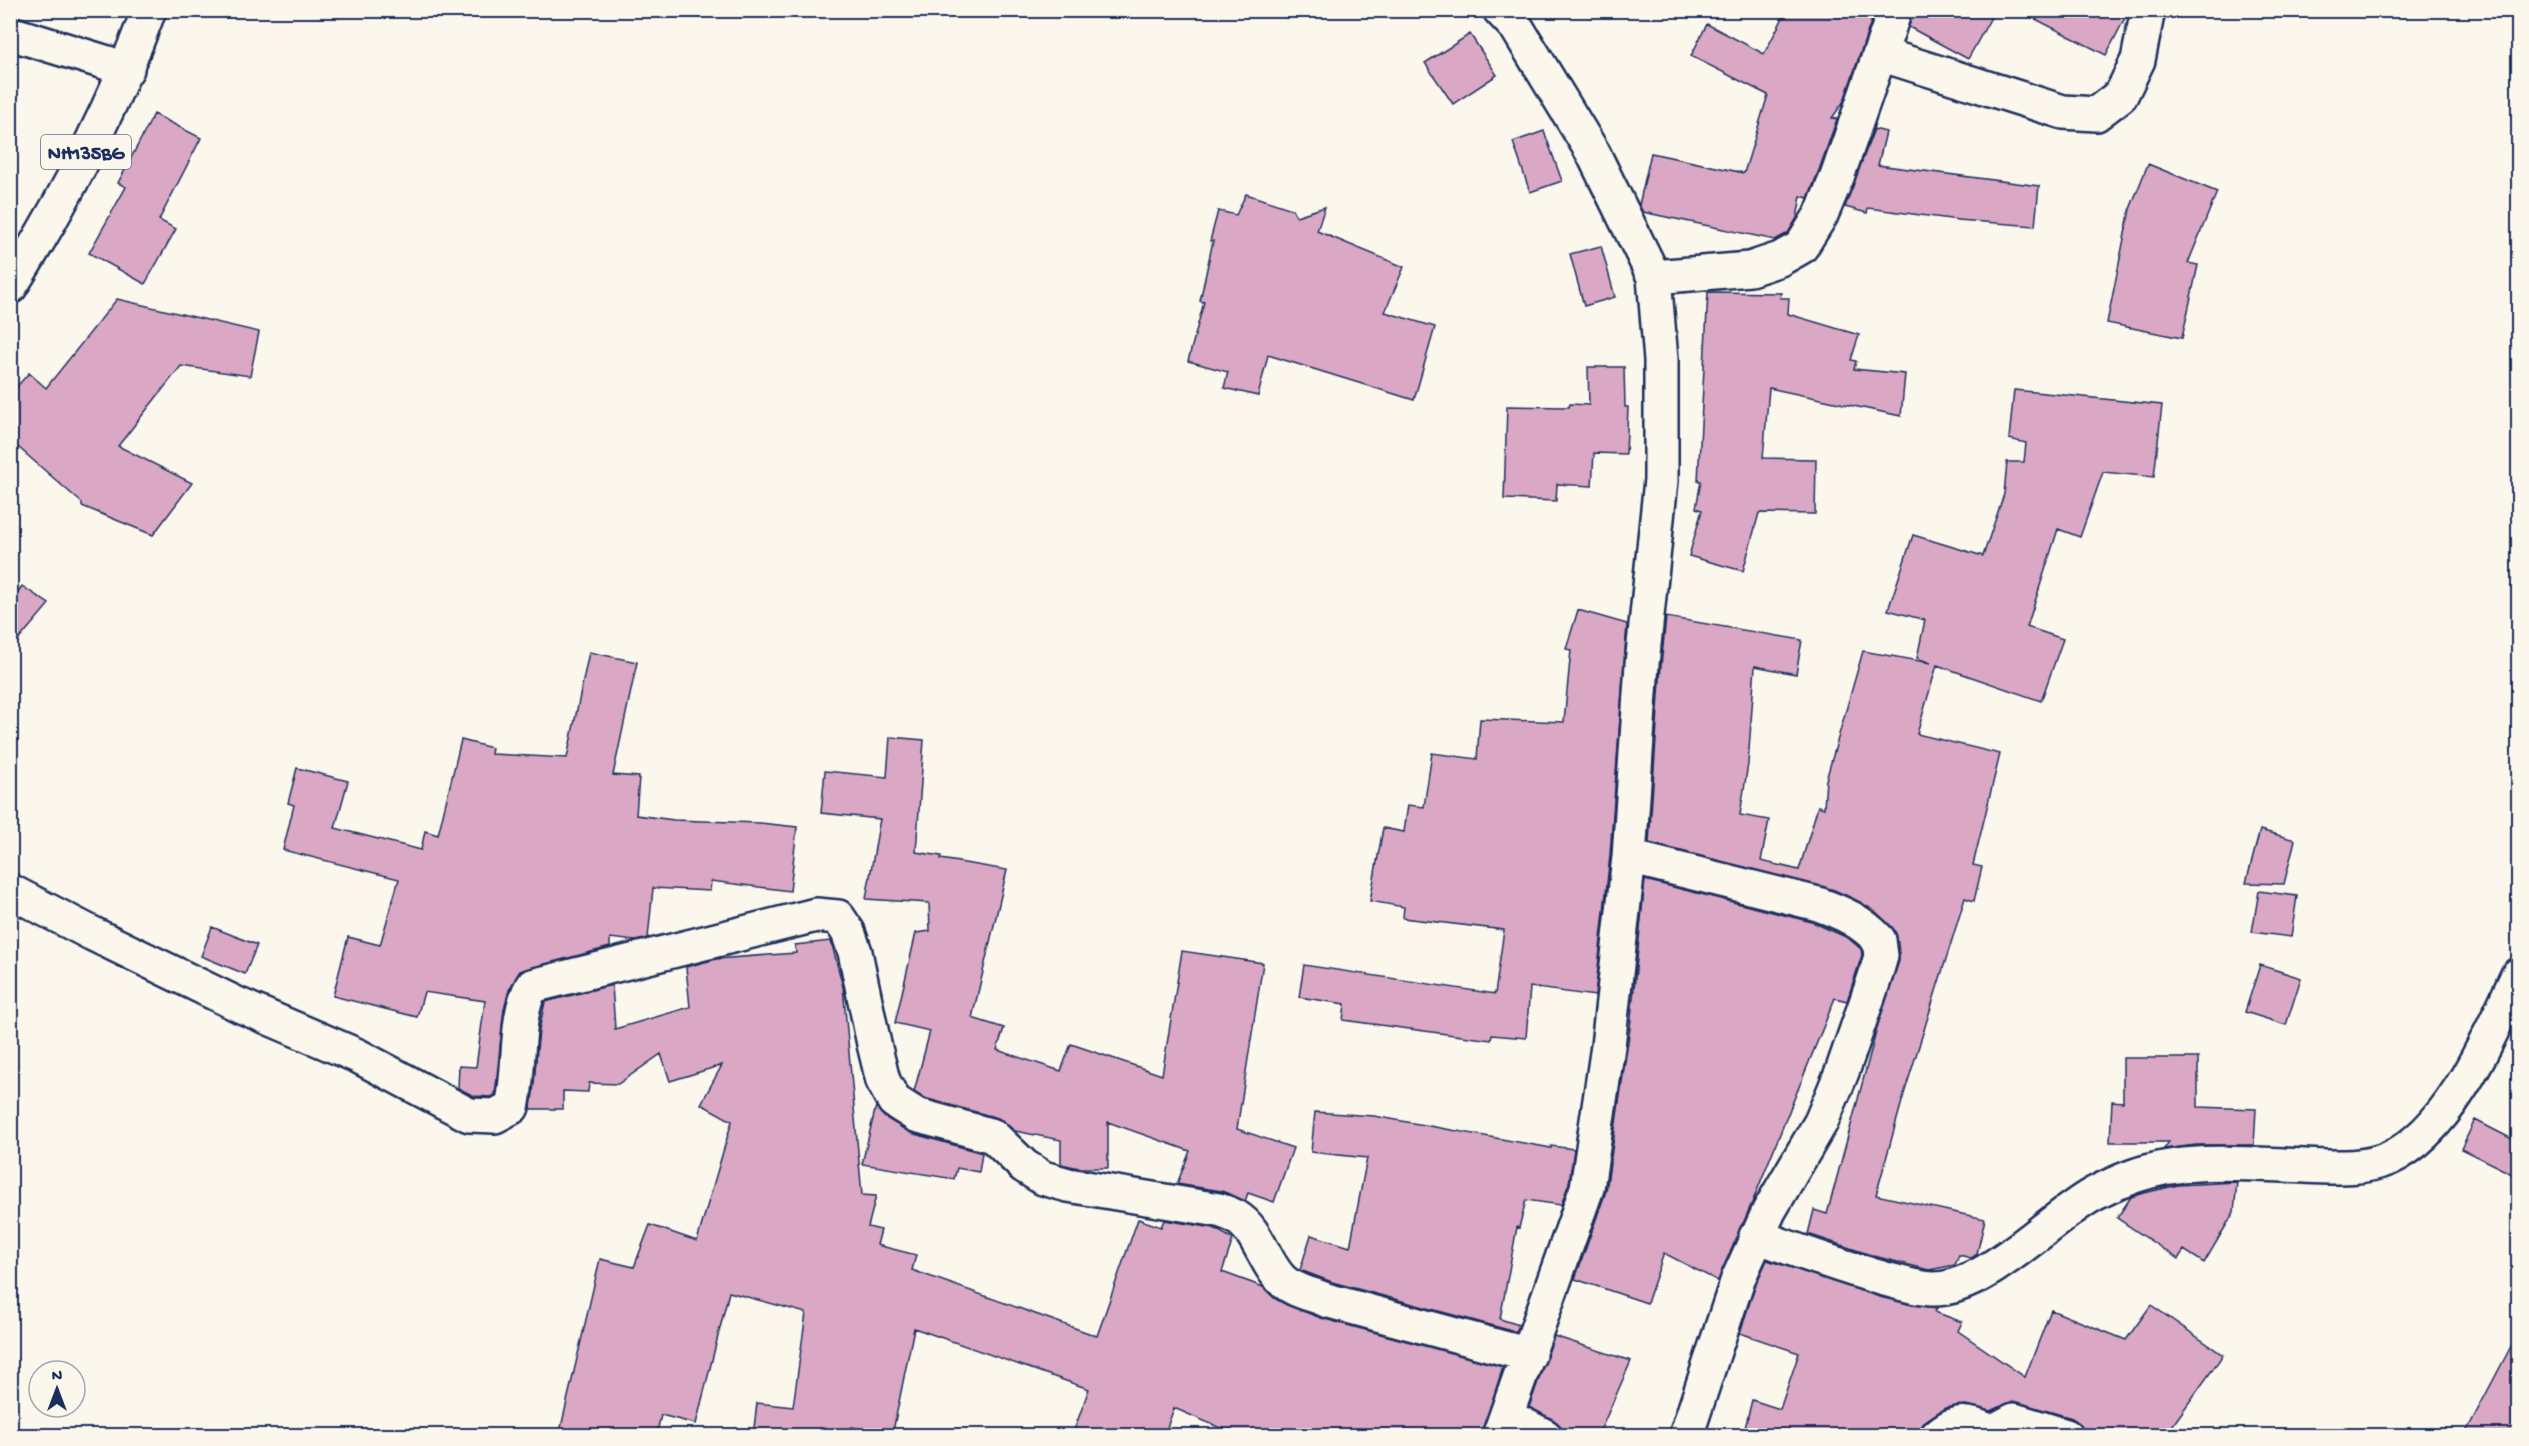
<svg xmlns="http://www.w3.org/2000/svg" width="2529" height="1446" viewBox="0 0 2529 1446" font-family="'Gochi Hand',sans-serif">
<rect width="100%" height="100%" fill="#fbf7ec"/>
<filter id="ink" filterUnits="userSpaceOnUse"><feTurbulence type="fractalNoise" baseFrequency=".0167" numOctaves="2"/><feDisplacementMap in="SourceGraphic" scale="12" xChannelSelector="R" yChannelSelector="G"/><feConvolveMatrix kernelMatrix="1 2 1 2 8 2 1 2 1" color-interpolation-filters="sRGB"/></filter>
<g filter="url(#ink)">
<path fill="#daa8c5" stroke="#1b2f5e" stroke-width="1.5" d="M 1787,10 L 1875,10 L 1844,101 L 1832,118 L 1837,119 L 1819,170 L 1808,198 L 1801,196 L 1797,218 L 1788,233 L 1775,240 L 1643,212 L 1639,205 L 1651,153 L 1744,173 L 1768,95 L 1691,56 L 1707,24 L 1764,54 Z
M 1913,10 L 1995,10 L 1968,59 L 1909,27 Z
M 2018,10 L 2129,10 L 2106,55 Z
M 1470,34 L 1497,75 L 1453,104 L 1425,63 Z
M 154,114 L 201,138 L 159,220 L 176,229 L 145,284 L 89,253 L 126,187 L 118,183 Z
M 1874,129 L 1886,132 L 1878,165 L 2039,186 L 2035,226 L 1958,220 L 1868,208 L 1867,213 L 1845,207 Z
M 1544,131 L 1562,181 L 1530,192 L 1513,142 Z
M 2148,164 L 2217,192 L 2188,263 L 2198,265 L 2182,338 L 2107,323 L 2130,209 Z
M 1246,194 L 1292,209 L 1296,216 L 1325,207 L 1317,231 L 1404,267 L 1385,312 L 1435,327 L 1414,400 L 1268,355 L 1258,396 L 1224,388 L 1228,372 L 1188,361 L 1204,302 L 1200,301 L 1213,241 L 1210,241 L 1218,211 L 1236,215 Z
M 1601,246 L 1615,297 L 1584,306 L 1570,254 Z
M 1708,292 L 1781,293 L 1780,298 L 1789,298 L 1788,314 L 1859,335 L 1851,360 L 1856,361 L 1854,369 L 1905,374 L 1901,416 L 1769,388 L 1763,458 L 1816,459 L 1815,514 L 1759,513 L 1743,571 L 1689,556 L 1702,510 L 1696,508 L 1701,481 L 1698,481 Z
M 117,299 L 259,332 L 250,376 L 181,366 L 118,446 L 192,483 L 153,535 L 82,506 L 82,503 L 10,440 L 10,394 L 29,373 L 46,388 Z
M 1588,367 L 1624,367 L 1625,407 L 1628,407 L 1626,454 L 1594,453 L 1592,486 L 1557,484 L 1556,501 L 1504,499 L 1507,406 L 1569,407 L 1570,404 L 1589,405 Z
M 2014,390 L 2162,405 L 2154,477 L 2103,472 L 2080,537 L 2058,529 L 2027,627 L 2063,639 L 2041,701 L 1937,665 L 1917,734 L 2000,754 L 1973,865 L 1982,867 L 1974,901 L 1965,898 L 1904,1094 L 1876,1195 L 1985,1219 L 1977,1254 L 1971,1258 L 1959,1255 L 1955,1265 L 1929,1270 L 1874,1256 L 1808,1234 L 1814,1210 L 1827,1214 L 1879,1021 L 1899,961 L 1897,937 L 1892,927 L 1876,912 L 1860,902 L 1834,890 L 1649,843 L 1661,666 L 1666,617 L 1802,640 L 1796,674 L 1755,666 L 1748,764 L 1740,815 L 1769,820 L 1761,861 L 1799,870 L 1818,806 L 1824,808 L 1826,780 L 1863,651 L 1931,663 L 1917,658 L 1925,620 L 1888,610 L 1913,535 L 1983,556 L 2004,494 L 2007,462 L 2024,462 L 2026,443 L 2009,439 Z
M 22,586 L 49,604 L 10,650 L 10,603 Z
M 1578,610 L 1627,624 L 1610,855 L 1595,996 L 1530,987 L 1526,1038 L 1492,1035 L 1491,1040 L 1343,1020 L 1345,1004 L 1299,997 L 1304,965 L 1495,994 L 1504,930 L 1403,918 L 1404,907 L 1370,901 L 1383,828 L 1404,832 L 1408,805 L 1424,807 L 1432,753 L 1477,759 L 1480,719 L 1564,722 L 1571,650 L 1566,649 Z
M 589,652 L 637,662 L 613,775 L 639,777 L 636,815 L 674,820 L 760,823 L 797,827 L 790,891 L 711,881 L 710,891 L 653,888 L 648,938 L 636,941 L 610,938 L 610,947 L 520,971 L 509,990 L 504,1009 L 495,1095 L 491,1097 L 474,1096 L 458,1088 L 459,1066 L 476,1067 L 485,1001 L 424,992 L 417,1017 L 333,996 L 348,937 L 380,945 L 399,879 L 283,850 L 294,805 L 288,803 L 297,768 L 348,781 L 335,828 L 421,850 L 425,831 L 438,835 L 461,740 L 492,748 L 491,754 L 567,758 Z
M 890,737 L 924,740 L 916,852 L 941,856 L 941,859 L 1007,870 L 972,1018 L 1004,1028 L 997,1050 L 1061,1071 L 1071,1044 L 1162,1075 L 1182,951 L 1263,963 L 1237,1129 L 1293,1148 L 1274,1202 L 1248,1193 L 1245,1201 L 1222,1191 L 1177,1184 L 1190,1151 L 1108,1122 L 1108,1168 L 1079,1168 L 1061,1164 L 1061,1140 L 1015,1131 L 998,1118 L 924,1098 L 914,1092 L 930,1031 L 895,1023 L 916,933 L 930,931 L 929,903 L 866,899 L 880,819 L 821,813 L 825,771 L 887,777 Z
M 2260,830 L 2295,840 L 2284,884 L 2246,883 Z
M 1645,880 L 1812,922 L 1848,938 L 1861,949 L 1862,955 L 1847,1001 L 1835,998 L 1752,1203 L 1718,1281 L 1664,1253 L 1647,1303 L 1575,1279 L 1606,1191 L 1630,1028 Z
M 2259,891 L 2297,896 L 2291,937 L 2252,932 Z
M 212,927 L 257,945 L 245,974 L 201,956 Z
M 831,941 L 843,987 L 862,1195 L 876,1196 L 868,1227 L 881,1230 L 877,1245 L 916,1255 L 912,1270 L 1097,1336 L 1138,1219 L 1161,1227 L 1164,1220 L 1214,1228 L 1233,1239 L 1222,1272 L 1263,1287 L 1274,1298 L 1287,1305 L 1321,1318 L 1503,1367 L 1481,1436 L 1239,1436 L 1174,1408 L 1164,1436 L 1072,1436 L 1089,1389 L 914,1328 L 892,1436 L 852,1427 L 852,1436 L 753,1436 L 757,1403 L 793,1407 L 806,1313 L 729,1292 L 696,1424 L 661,1415 L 656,1436 L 559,1436 L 600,1259 L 634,1267 L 650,1225 L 697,1241 L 732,1121 L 701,1104 L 722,1065 L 670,1081 L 661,1054 L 618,1084 L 589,1083 L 588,1092 L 563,1091 L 563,1109 L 531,1109 L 539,1030 L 545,1002 L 612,985 L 615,1029 L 690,1007 L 686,967 L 716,959 L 796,953 L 795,945 Z
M 2260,965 L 2301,978 L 2286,1025 L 2245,1012 Z
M 2123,1058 L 2198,1058 L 2198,1107 L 2256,1109 L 2254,1145 L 2196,1145 L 2164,1149 L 2169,1142 L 2110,1142 L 2112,1101 L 2123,1102 Z
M 876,1106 L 884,1117 L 911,1133 L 982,1153 L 979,1172 L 957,1168 L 954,1179 L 862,1164 Z
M 1315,1112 L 1374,1116 L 1551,1148 L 1551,1146 L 1574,1149 L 1569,1183 L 1561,1205 L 1526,1200 L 1519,1228 L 1517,1227 L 1500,1319 L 1519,1325 L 1516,1332 L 1332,1282 L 1300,1270 L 1311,1235 L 1350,1247 L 1367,1158 L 1311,1152 Z
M 2475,1120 L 2518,1142 L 2518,1177 L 2461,1149 Z
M 2237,1182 L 2234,1212 L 2204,1263 L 2184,1250 L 2178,1259 L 2117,1218 L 2131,1197 L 2140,1194 L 2178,1185 Z
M 1767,1260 L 1880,1297 L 1912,1305 L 1937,1308 L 1935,1312 L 1962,1322 L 1958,1331 L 2025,1377 L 2051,1310 L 2126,1340 L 2151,1305 L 2223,1355 L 2165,1436 L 2084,1436 L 2080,1424 L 2072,1418 L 2013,1401 L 1991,1411 L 1966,1405 L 1945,1408 L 1925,1421 L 1920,1429 L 1919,1436 L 1743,1436 L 1752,1400 L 1780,1409 L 1799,1353 L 1740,1333 L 1755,1286 Z
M 2518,1333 L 2518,1422 L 2511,1436 L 2464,1436 Z
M 1554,1336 L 1631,1361 L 1598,1436 L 1564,1436 L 1561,1427 L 1554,1420 L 1529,1407 Z"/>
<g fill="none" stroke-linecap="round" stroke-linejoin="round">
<defs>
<path id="street" d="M 10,33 L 127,69
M 1880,54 L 2063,112 L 2096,114 L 2121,95 L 2138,60 L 2148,10
M 1654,277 L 1750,269 L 1780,259 L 1801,247 L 1821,215 L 1837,177 L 1895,10
M 1629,857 L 1818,904 C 1843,913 1861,921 1879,940 L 1881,956 L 1875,977 L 1842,1072 L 1821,1122 L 1769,1211 L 1738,1279 L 1686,1436
M 10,891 L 93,934 L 239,1005 L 358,1056 L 469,1115 L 495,1116 L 512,1107 C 521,1071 514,1015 532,986 L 816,915 L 838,917 L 848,932 L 855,952 L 874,1044 L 883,1081 L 894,1101 L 916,1115 L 993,1136 L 1024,1166 L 1043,1178 L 1068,1185 L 1219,1210 C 1224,1212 1231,1214 1236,1217 C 1257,1229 1264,1261 1280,1278 C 1290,1290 1312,1294 1326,1300 L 1529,1355
M 1756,1236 C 1799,1251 1842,1267 1885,1279 C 1901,1283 1918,1289 1934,1289 C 1985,1289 2048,1220 2092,1195 C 2105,1188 2120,1181 2134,1176 C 2187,1157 2249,1164 2305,1166 C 2333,1167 2363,1170 2390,1158 C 2452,1129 2490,1034 2518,975
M 1507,1416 L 1545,1436
M 1499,1436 L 1587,1188 L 1608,1046 L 1629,857 L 1642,664 L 1661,480 L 1661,360 L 1654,277 L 1593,153 L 1517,28 L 1500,10
M 1937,1436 C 1958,1417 1969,1423 1992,1432 L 2014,1420 L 2066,1436"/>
<path id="highway" d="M 10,287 C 65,200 113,107 149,10"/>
</defs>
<use href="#street" stroke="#1b2f5e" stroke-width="38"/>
<use href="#highway" stroke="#1b2f5e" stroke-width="38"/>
<use href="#street" stroke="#fbf7ec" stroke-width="33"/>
<use href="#highway" stroke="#fbf7ec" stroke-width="33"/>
</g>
</g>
<g text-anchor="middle" stroke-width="6" stroke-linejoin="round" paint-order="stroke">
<rect fill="#fbf7ec" stroke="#5e6b89" stroke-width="1.5" x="41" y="135" width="90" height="34" rx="4.5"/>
<g font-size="20" font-weight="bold" fill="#1b2f5e">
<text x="86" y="159">NH135BG</text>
</g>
</g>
<rect width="2529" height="1446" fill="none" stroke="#fbf7ec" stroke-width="36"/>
<rect x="18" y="18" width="2493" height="1410" fill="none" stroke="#1b2f5e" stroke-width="2" filter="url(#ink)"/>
<g transform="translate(57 1389)"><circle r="28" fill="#fbf7ec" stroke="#a1a7b3" stroke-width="1.5"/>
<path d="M0-4.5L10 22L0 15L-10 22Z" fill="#1b2f5e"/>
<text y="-9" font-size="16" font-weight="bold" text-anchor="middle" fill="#1b2f5e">N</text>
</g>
</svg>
